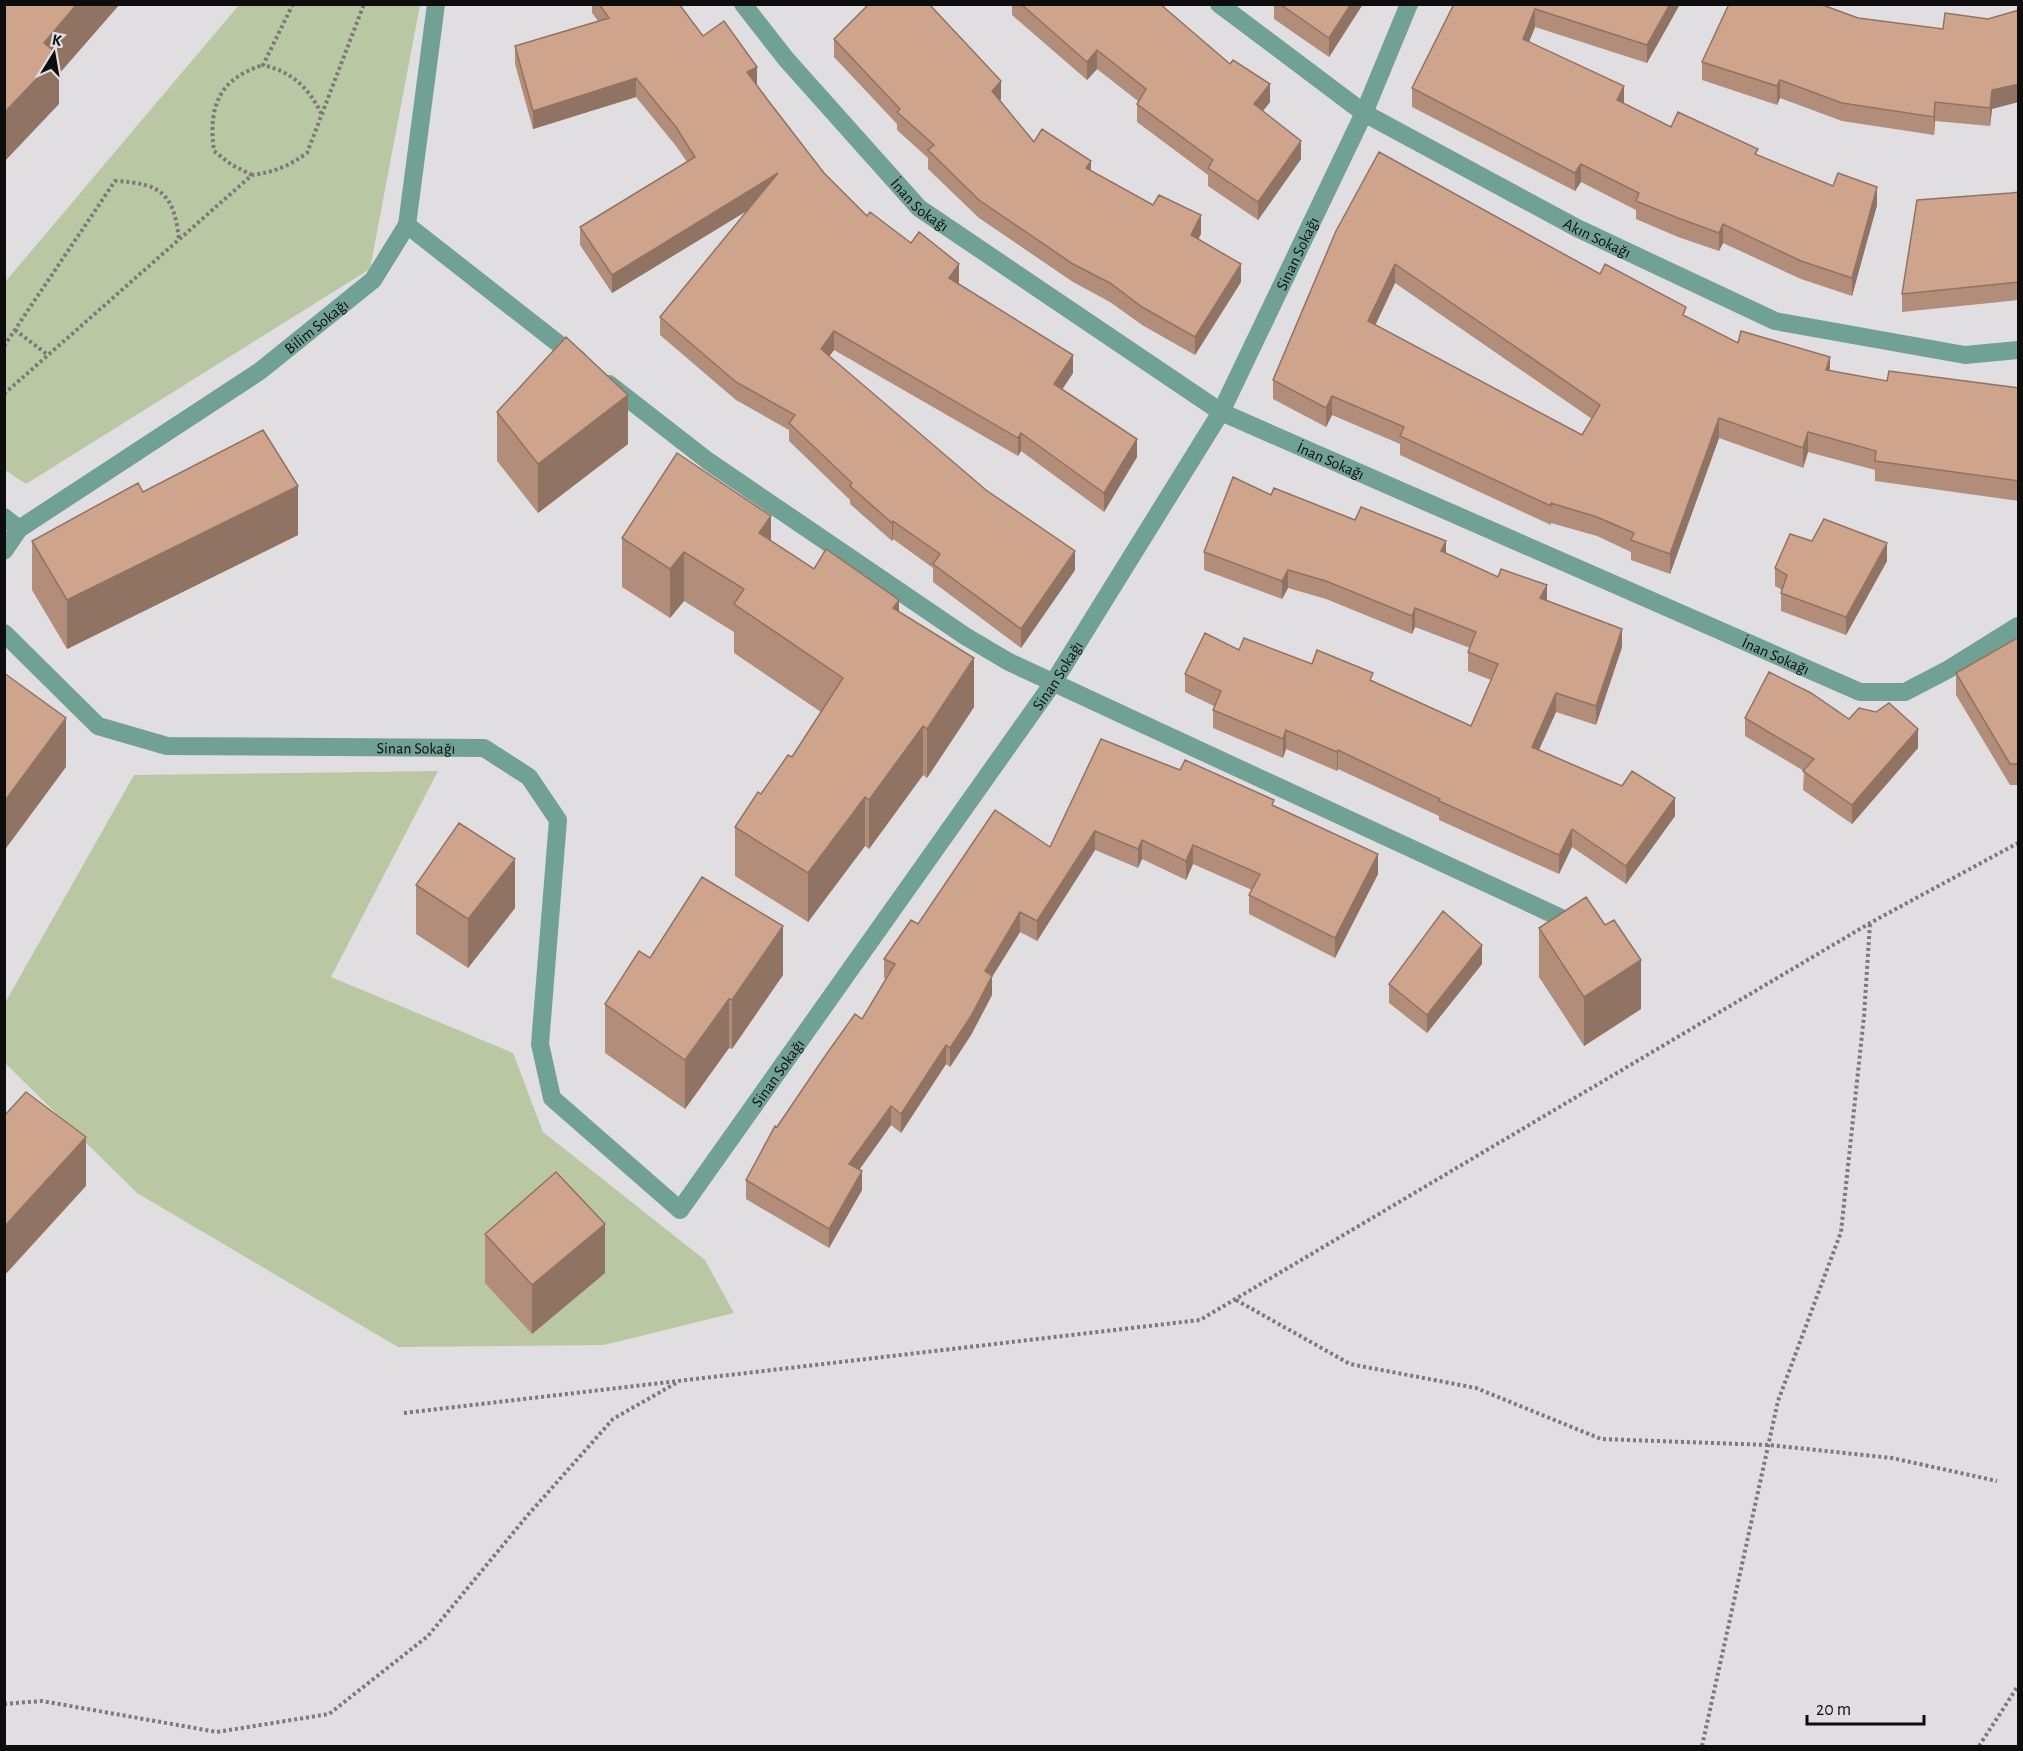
<svg xmlns="http://www.w3.org/2000/svg" width="2023" height="1751" viewBox="0 0 2023 1751" font-family="'Alegreya Sans',sans-serif">
<rect width="100%" height="100%" fill="#e1dee2"/>
<path fill="#b9c8a3" d="M 239,5 L 420,5 L 370,269 L 26,484 L 5,470 L 5,282 Z
M 438,771 L 331,977 L 513,1053 L 543,1132 L 705,1260 L 734,1313 L 604,1345 L 398,1347 L 137,1193 L 5,1063 L 5,1003 L 134,775 Z"/>
<g fill="none" stroke-linecap="round" stroke-linejoin="round">
<path stroke="#7b797c" stroke-width="4" stroke-dasharray="3 3" stroke-linecap="butt" d="M 293,4 L 263,65 C 292,72 308,87 321,113
M 252,175 L 232,165 L 214,151 C 208,106 219,79 263,65
M 15,330 L 48,355
M 4,346 L 115,181 C 161,183 174,194 179,239
M 4,394 L 252,175 C 274,172 289,166 307,153 L 364,4
M 1236,1300 L 1350,1364 L 1476,1388 L 1601,1439 L 1769,1445 L 1892,1458 L 1997,1481
M 404,1413 L 1200,1320 L 1870,923 L 2018,843
M 4,1704 L 42,1701 L 217,1732 L 329,1714 L 428,1636 L 527,1516 L 613,1419 L 676,1383
M 1702,1746 L 1778,1401 L 1841,1232 L 1864,1016 L 1870,923
M 1979,1746 L 2018,1686"/>
<g stroke="#71a094" stroke-width="18">
<path id="s1" d="M 743,4 L 786,59 L 919,208 L 1221,412 L 1860,692 L 1905,692 L 1949,669 L 2018,626"/>
<path id="s2" d="M 1219,4 L 1364,113 L 1577,228 L 1775,321 L 1965,355 L 2018,350"/>
<path d="M 407,225 L 578,359"/>
<path d="M 609,384 L 708,461 L 965,636 L 1009,662 L 1572,923"/>
<path d="M 4,517 L 19,529 L 4,551"/>
<path id="s3" d="M 19,529 L 260,371 L 373,280 L 407,225 L 436,4"/>
<path id="s4" d="M 4,633 L 98,726 L 167,746 L 484,748 L 529,777 L 558,820 L 540,1044 L 552,1098 L 680,1210 L 1053,683 L 1221,412 L 1364,113 L 1409,4"/>
</g>
</g>
<path fill="#b28d79" fill-rule="evenodd" d="M 592,4 L 679,4 L 703,36 L 757,85 L 824,173 L 867,216 L 959,282 L 958,283 L 1073,373 L 1062,389 L 1137,457 L 1104,512 L 1021,451 L 1018,456 L 834,350 L 829,356 L 1075,570 L 1021,648 L 933,582 L 933,568 L 893,539 L 892,541 L 850,504 L 850,500 L 789,441 L 789,430 L 736,400 L 660,335 L 660,317 L 748,210 L 612,293 L 580,245 L 580,227 L 687,162 L 676,146 L 636,97 L 533,129 L 515,64 L 515,46 L 598,21 L 592,13 Z
M 1012,4 L 1160,4 L 1270,102 L 1263,111 L 1301,159 L 1258,220 L 1208,186 L 1208,175 L 1137,122 L 1137,104 L 1138,101 L 1097,69 L 1087,80 L 1012,15 Z
M 1274,4 L 1363,4 L 1329,57 L 1274,19 Z
M 1454,4 L 1680,4 L 1647,63 L 1535,27 L 1529,42 L 1624,103 L 1671,127 L 1758,155 L 1877,205 L 1852,296 L 1801,279 L 1723,243 L 1719,251 L 1678,237 L 1636,219 L 1636,210 L 1581,182 L 1575,191 L 1412,107 L 1412,88 Z
M 1729,4 L 1992,109 L 1990,126 L 1935,121 L 1934,135 L 1842,121 L 1780,98 L 1777,105 L 1702,80 L 1702,62 Z
M 834,39 L 1001,99 L 1000,101 L 1034,142 L 1091,171 L 1201,234 L 1198,239 L 1241,282 L 1195,355 L 1142,325 L 1110,302 L 1073,282 L 979,218 L 928,169 L 928,158 L 897,130 L 897,124 L 834,57 Z
M 2019,192 L 2019,300 L 1902,312 L 1902,294 L 2011,193 Z
M 1336,231 L 1600,274 L 1738,343 L 1830,370 L 1887,381 L 2019,388 L 2019,501 L 1875,481 L 1875,470 L 1808,452 L 1803,468 L 1719,438 L 1670,574 L 1631,560 L 1631,552 L 1597,536 L 1551,523 L 1551,525 L 1400,455 L 1400,444 L 1332,415 L 1326,427 L 1273,399 L 1273,380 ZM 1395,283 L 1592,419 L 1582,435 L 1375,325 Z
M 497,412 L 628,444 L 538,513 L 497,461 Z
M 143,492 L 298,535 L 67,649 L 32,590 L 32,541 Z
M 1271,495 L 1355,520 L 1446,553 L 1547,600 L 1622,647 L 1596,725 L 1556,712 L 1539,750 L 1675,816 L 1626,884 L 1572,847 L 1559,874 L 1439,820 L 1439,816 L 1338,769 L 1337,771 L 1286,749 L 1283,758 L 1213,728 L 1213,710 L 1214,706 L 1185,692 L 1185,674 L 1239,650 L 1312,664 L 1373,681 L 1471,726 L 1491,680 L 1468,671 L 1468,652 L 1470,648 L 1415,627 L 1412,634 L 1326,599 L 1288,588 L 1282,599 L 1204,570 L 1204,552 Z
M 622,538 L 771,541 L 814,569 L 899,612 L 974,707 L 927,778 L 923,775 L 869,849 L 865,846 L 808,922 L 735,876 L 735,827 L 792,757 L 821,712 L 734,653 L 734,632 L 684,601 L 670,618 L 622,587 Z
M 1812,541 L 1887,561 L 1846,635 L 1781,611 L 1781,593 L 1782,590 L 1775,586 L 1775,568 Z
M 2019,637 L 2019,785 L 2010,785 L 1956,695 L 1956,673 Z
M 1745,718 L 1849,719 L 1918,748 L 1852,824 L 1803,790 L 1804,771 L 1745,736 Z
M 1101,739 L 1274,806 L 1378,874 L 1335,958 L 1249,914 L 1249,895 L 1252,890 L 1193,864 L 1186,880 L 1142,859 L 1138,868 L 1095,850 L 1037,941 L 1020,932 L 992,977 L 992,995 L 971,1035 L 950,1067 L 946,1064 L 901,1133 L 891,1125 L 859,1170 L 862,1190 L 829,1248 L 746,1199 L 746,1180 L 777,1127 L 862,1019 L 886,979 L 884,978 L 884,959 L 918,924 L 1050,847 Z
M 416,885 L 515,908 L 468,968 L 416,934 Z
M 1539,928 L 1641,1009 L 1584,1046 L 1539,977 Z
M 650,958 L 783,975 L 732,1049 L 729,1048 L 685,1109 L 605,1053 L 605,1004 Z
M 1482,964 L 1427,1033 L 1389,1003 L 1389,984 Z
M 485,1234 L 605,1273 L 532,1334 L 485,1283 Z"/>
<path fill="#917363" d="M 77,4 L 120,4 L 59,74 L 59,104 L 4,162 L 4,113 L 44,43 Z
M 1351,4 L 1363,4 L 1329,57 L 1329,38 Z
M 1670,4 L 1680,4 L 1647,63 L 1647,45 Z
M 1535,9 L 1535,27 L 1523,57 L 1523,39 Z
M 1097,50 L 1097,69 L 1087,80 L 1087,62 Z
M 757,67 L 757,85 L 747,72 Z
M 636,78 L 636,97 L 533,129 L 533,111 Z
M 1780,80 L 1780,98 L 1777,105 L 1777,86 Z
M 1001,81 L 1001,99 L 992,110 L 992,91 Z
M 1270,84 L 1270,102 L 1254,122 L 1254,104 Z
M 2019,84 L 2019,102 L 1992,109 L 1990,126 L 1990,108 L 1992,90 Z
M 1624,86 L 1624,105 L 1617,100 Z
M 1935,102 L 1935,121 L 1934,135 L 1934,117 Z
M 1301,141 L 1301,159 L 1258,220 L 1258,202 Z
M 1091,161 L 1091,180 L 1086,168 Z
M 1581,164 L 1581,182 L 1575,191 L 1575,173 Z
M 778,173 L 778,192 L 612,293 L 612,275 Z
M 1877,187 L 1877,205 L 1852,296 L 1852,278 Z
M 1201,215 L 1201,234 L 1191,253 L 1191,235 Z
M 1723,224 L 1723,243 L 1719,251 L 1719,233 Z
M 959,264 L 959,282 L 949,296 L 949,278 Z
M 1241,264 L 1241,282 L 1195,355 L 1195,337 Z
M 1395,264 L 1395,283 L 1368,341 L 1368,321 Z
M 834,331 L 834,350 L 821,368 L 821,349 Z
M 1073,355 L 1073,373 L 1054,402 L 1054,384 Z
M 1830,357 L 1830,376 L 1826,370 Z
M 628,395 L 628,444 L 538,513 L 538,464 Z
M 1332,396 L 1332,415 L 1326,427 L 1326,408 Z
M 1719,418 L 1719,438 L 1670,574 L 1670,554 Z
M 1808,432 L 1808,452 L 1803,468 L 1803,448 Z
M 1021,433 L 1021,451 L 1018,456 L 1018,438 Z
M 1137,439 L 1137,457 L 1104,512 L 1104,493 Z
M 298,486 L 298,535 L 67,649 L 67,600 Z
M 771,516 L 771,565 L 759,533 Z
M 893,521 L 893,539 L 892,541 L 892,523 Z
M 1446,541 L 1446,559 L 1441,551 Z
M 1887,543 L 1887,561 L 1846,635 L 1846,617 Z
M 1075,551 L 1075,570 L 1021,648 L 1021,629 Z
M 684,552 L 684,601 L 670,618 L 670,569 Z
M 1288,570 L 1288,588 L 1282,599 L 1282,581 Z
M 1547,585 L 1547,604 L 1540,598 Z
M 899,600 L 899,649 L 893,608 Z
M 1415,608 L 1415,627 L 1412,634 L 1412,616 Z
M 1622,629 L 1622,647 L 1596,725 L 1596,706 Z
M 974,658 L 974,707 L 927,778 L 927,729 Z
M 1556,693 L 1556,712 L 1532,765 L 1532,747 Z
M 66,718 L 66,767 L 4,851 L 4,802 Z
M 923,726 L 923,775 L 869,849 L 869,800 Z
M 1918,729 L 1918,748 L 1852,824 L 1852,805 Z
M 1286,730 L 1286,749 L 1283,758 L 1283,739 Z
M 1338,750 L 1338,769 L 1337,771 L 1337,752 Z
M 865,797 L 865,846 L 808,922 L 808,873 Z
M 1675,798 L 1675,816 L 1626,884 L 1626,866 Z
M 1572,829 L 1572,847 L 1559,874 L 1559,855 Z
M 1095,831 L 1095,850 L 1037,941 L 1037,921 Z
M 1142,840 L 1142,859 L 1138,868 L 1138,849 Z
M 1193,845 L 1193,864 L 1186,880 L 1186,861 Z
M 1378,854 L 1378,874 L 1335,958 L 1335,938 Z
M 515,859 L 515,908 L 468,968 L 468,919 Z
M 1020,912 L 1020,932 L 992,977 L 992,995 L 971,1035 L 950,1067 L 950,1048 L 985,971 Z
M 783,926 L 783,975 L 732,1049 L 732,1000 Z
M 1482,945 L 1482,964 L 1427,1033 L 1427,1015 Z
M 1641,960 L 1641,1009 L 1584,1046 L 1584,997 Z
M 729,999 L 729,1048 L 685,1109 L 685,1060 Z
M 946,1045 L 946,1064 L 901,1133 L 901,1114 Z
M 891,1106 L 891,1125 L 849,1184 L 849,1164 Z
M 86,1137 L 86,1186 L 4,1276 L 4,1227 Z
M 862,1171 L 862,1190 L 829,1248 L 829,1229 Z
M 605,1224 L 605,1273 L 532,1334 L 532,1285 Z"/>
<path fill="#cfa48d" stroke="#917363" stroke-width="1.5" fill-rule="evenodd" d="M 4,4 L 77,4 L 44,43 L 59,55 L 4,113 Z
M 599,4 L 679,4 L 703,36 L 724,21 L 757,67 L 747,72 L 770,103 L 824,173 L 867,216 L 870,212 L 911,243 L 919,232 L 959,264 L 949,278 L 1073,355 L 1054,384 L 1137,439 L 1104,493 L 1021,433 L 1018,438 L 834,331 L 821,349 L 986,490 L 1075,551 L 1021,629 L 933,564 L 940,554 L 893,521 L 892,523 L 850,486 L 852,483 L 789,423 L 795,415 L 736,382 L 660,317 L 778,173 L 612,275 L 580,227 L 695,157 L 676,127 L 636,78 L 533,111 L 515,46 L 609,18 Z
M 869,4 L 929,4 L 1001,81 L 992,91 L 1034,142 L 1042,129 L 1091,161 L 1086,168 L 1153,205 L 1159,195 L 1201,215 L 1191,235 L 1241,264 L 1195,337 L 1142,307 L 1110,283 L 1073,264 L 979,200 L 928,150 L 934,145 L 897,112 L 900,109 L 834,39 Z
M 1021,4 L 1160,4 L 1230,64 L 1233,60 L 1270,84 L 1254,104 L 1301,141 L 1258,202 L 1208,168 L 1213,160 L 1137,104 L 1146,89 L 1097,50 L 1087,62 Z
M 1280,4 L 1351,4 L 1329,38 Z
M 1454,4 L 1670,4 L 1647,45 L 1535,9 L 1523,39 L 1624,86 L 1617,100 L 1671,127 L 1678,112 L 1758,149 L 1755,154 L 1833,186 L 1838,173 L 1877,187 L 1852,278 L 1801,261 L 1723,224 L 1719,233 L 1678,218 L 1636,201 L 1639,193 L 1581,164 L 1575,173 L 1412,88 Z
M 1729,4 L 1820,4 L 1858,18 L 1943,29 L 1945,13 L 1988,19 L 2019,10 L 2019,84 L 1992,90 L 1990,108 L 1935,102 L 1934,117 L 1842,103 L 1780,80 L 1777,86 L 1702,62 Z
M 1379,152 L 1600,274 L 1605,264 L 1686,307 L 1683,315 L 1738,343 L 1741,331 L 1830,357 L 1826,370 L 1887,381 L 1889,371 L 2019,388 L 2019,481 L 1875,461 L 1876,451 L 1808,432 L 1803,448 L 1719,418 L 1670,554 L 1631,540 L 1634,533 L 1597,517 L 1551,503 L 1551,506 L 1400,436 L 1404,427 L 1332,396 L 1326,408 L 1273,380 L 1336,231 ZM 1395,264 L 1600,405 L 1582,435 L 1368,321 Z
M 2019,192 L 2019,282 L 1902,294 L 1917,200 L 2011,193 Z
M 566,337 L 628,395 L 538,464 L 497,412 Z
M 263,430 L 298,486 L 67,600 L 32,541 L 138,483 L 143,492 Z
M 677,453 L 771,516 L 759,533 L 814,569 L 826,549 L 899,600 L 893,608 L 974,658 L 927,729 L 923,726 L 869,800 L 865,797 L 808,873 L 735,827 L 758,792 L 761,794 L 788,755 L 792,757 L 843,678 L 734,604 L 744,589 L 684,552 L 670,569 L 622,538 Z
M 1233,477 L 1271,495 L 1274,488 L 1355,520 L 1361,507 L 1446,541 L 1441,551 L 1498,577 L 1501,569 L 1547,585 L 1540,598 L 1622,629 L 1596,706 L 1556,693 L 1532,747 L 1622,786 L 1632,771 L 1675,798 L 1626,866 L 1572,829 L 1559,855 L 1439,801 L 1440,799 L 1338,750 L 1337,752 L 1286,730 L 1283,739 L 1213,710 L 1221,691 L 1185,674 L 1205,633 L 1239,650 L 1244,638 L 1312,664 L 1317,650 L 1373,673 L 1370,680 L 1471,726 L 1498,664 L 1468,652 L 1476,632 L 1415,608 L 1412,616 L 1326,581 L 1288,570 L 1282,581 L 1204,552 Z
M 1824,519 L 1887,543 L 1846,617 L 1781,593 L 1787,575 L 1775,568 L 1790,534 L 1812,541 Z
M 2019,637 L 2019,764 L 2010,764 L 1956,673 Z
M 1769,672 L 1811,693 L 1849,719 L 1859,708 L 1876,712 L 1889,703 L 1918,729 L 1852,805 L 1803,771 L 1814,759 L 1745,718 Z
M 4,673 L 66,718 L 4,802 Z
M 1101,739 L 1180,770 L 1185,760 L 1274,800 L 1272,805 L 1378,854 L 1335,938 L 1249,895 L 1260,874 L 1193,845 L 1186,861 L 1142,840 L 1138,849 L 1095,831 L 1037,921 L 1020,912 L 985,971 L 992,976 L 971,1016 L 950,1048 L 946,1045 L 901,1114 L 891,1106 L 849,1164 L 862,1171 L 829,1229 L 746,1180 L 775,1126 L 777,1127 L 823,1059 L 855,1014 L 862,1019 L 895,964 L 884,959 L 911,920 L 918,924 L 995,810 L 1050,847 Z
M 459,823 L 515,859 L 468,919 L 416,885 Z
M 702,877 L 783,926 L 732,1000 L 729,999 L 685,1060 L 605,1004 L 639,951 L 650,958 Z
M 1586,897 L 1605,925 L 1614,920 L 1641,960 L 1584,997 L 1539,928 Z
M 1443,911 L 1482,945 L 1427,1015 L 1389,984 Z
M 26,1092 L 86,1137 L 4,1227 L 4,1116 Z
M 556,1172 L 605,1224 L 532,1285 L 485,1234 Z"/>
<g text-anchor="middle" stroke-width="5" stroke-linejoin="round" paint-order="stroke">
<g font-size="16" fill="#0e0d0e" stroke="#e1dee2">
<text dy="6" stroke="none"><textPath href="#s1" startOffset="268">İnan Sokağı</textPath></text>
<text dy="6" stroke="none"><textPath href="#s2" startOffset="446">Akın Sokağı</textPath></text>
<text dy="6" stroke="none"><textPath href="#s4" startOffset="2217">Sinan Sokağı</textPath></text>
<text dy="6" stroke="none"><textPath href="#s3" startOffset="360">Bilim Sokağı</textPath></text>
<text dy="6" stroke="none"><textPath href="#s1" startOffset="754">İnan Sokağı</textPath></text>
<text dy="6" stroke="none"><textPath href="#s1" startOffset="1240">İnan Sokağı</textPath></text>
<text dy="6" stroke="none"><textPath href="#s4" startOffset="1731">Sinan Sokağı</textPath></text>
<text dy="6" stroke="none"><textPath href="#s4" startOffset="453">Sinan Sokağı</textPath></text>
<text dy="6" stroke="none"><textPath href="#s4" startOffset="1245">Sinan Sokağı</textPath></text>
</g>
</g>
<rect width="2023" height="1751" fill="none" stroke="#0e0d0e" stroke-width="12"/>
<g transform="translate(54 54) rotate(11)" stroke="#e1dee2" stroke-width="4.5" paint-order="stroke">
<path d="M0-4.5L10 22L0 15L-10 22Z" fill="#0e0d0e"/>
<text y="-9" font-size="16" font-weight="bold" text-anchor="middle" fill="#0e0d0e">K</text>
</g>
<path d="M1807 1715v9h117v-9" fill="none" stroke="#0e0d0e" stroke-width="3"/>
<text x="1816" y="1715" font-size="18" fill="#0e0d0e" stroke="#e1dee2" stroke-width="4.5" paint-order="stroke">20 m</text>
</svg>
